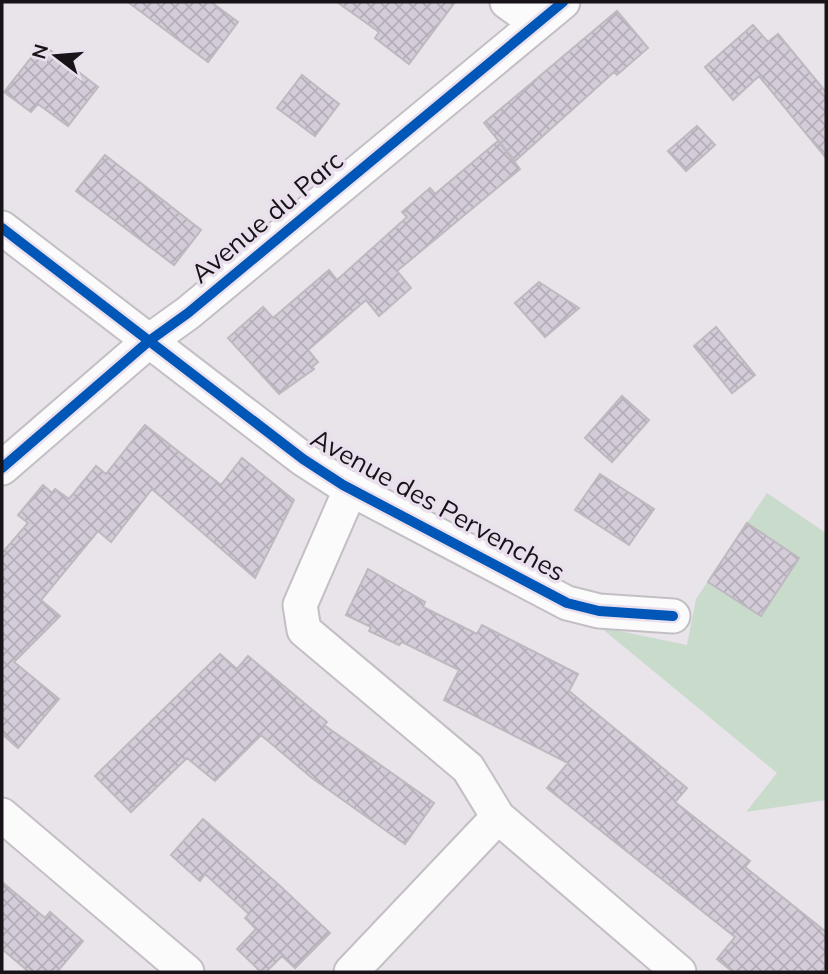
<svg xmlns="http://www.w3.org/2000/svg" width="828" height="974" viewBox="0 0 828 974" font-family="Mulish,sans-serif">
<defs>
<pattern id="building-cross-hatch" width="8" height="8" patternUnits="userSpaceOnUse" patternTransform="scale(1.75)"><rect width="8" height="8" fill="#d4ccd8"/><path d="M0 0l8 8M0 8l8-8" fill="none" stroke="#b5aeb9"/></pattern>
</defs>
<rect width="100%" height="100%" fill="#e9e3ea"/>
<path fill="#c9dccc" d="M 767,493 L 826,533 L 826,800 L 746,812 L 777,773 L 600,627 L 687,645 L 696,599 Z"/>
<path fill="url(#building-cross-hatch)" stroke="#bdb9bf" stroke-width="2" d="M 128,2 L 211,2 L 238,22 L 208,62 Z
M 337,2 L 455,2 L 409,64 L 375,38 L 379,32 Z
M 617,11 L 648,48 L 617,75 L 614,72 L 515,161 L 484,123 Z
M 753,25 L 768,42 L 778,34 L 826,92 L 826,158 L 759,76 L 733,100 L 705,67 Z
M 42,44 L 98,87 L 68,126 L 38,104 L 31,112 L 4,92 Z
M 302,75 L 339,104 L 315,136 L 277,108 Z
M 697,126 L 715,145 L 686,171 L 668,151 Z
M 498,141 L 520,169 L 397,271 L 411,288 L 379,316 L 366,300 L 308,350 L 318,362 L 312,367 L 314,369 L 279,394 L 228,338 L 263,307 L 273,318 L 329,270 L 337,280 L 407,217 L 402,212 L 430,188 L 435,194 Z
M 105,155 L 201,230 L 174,265 L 76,191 Z
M 539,282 L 579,308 L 545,337 L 515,303 Z
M 716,327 L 755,375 L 732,393 L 694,346 Z
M 622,396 L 649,420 L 612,462 L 585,438 Z
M 145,425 L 221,485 L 242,458 L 294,500 L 255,578 L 152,489 L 111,542 L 98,531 L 41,600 L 60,616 L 14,662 L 59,699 L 18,748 L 2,734 L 2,553 L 28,523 L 18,515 L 43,485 L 52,493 L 55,489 L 69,499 L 96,466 L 106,474 Z
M 600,474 L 654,509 L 629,545 L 575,510 Z
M 747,523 L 799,558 L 761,616 L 708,582 Z
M 368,569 L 425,602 L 423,607 L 477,634 L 482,625 L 578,674 L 569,691 L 687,788 L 675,802 L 750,861 L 745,867 L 826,932 L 826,972 L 733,972 L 717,959 L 735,937 L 547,788 L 568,763 L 444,700 L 459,670 L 402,642 L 399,645 L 369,631 L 371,627 L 346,615 Z
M 220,654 L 237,669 L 248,656 L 327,722 L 324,725 L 434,803 L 405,844 L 312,778 L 261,735 L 215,781 L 187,758 L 131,812 L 95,776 Z
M 203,819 L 278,884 L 330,933 L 295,968 L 282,956 L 266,972 L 261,972 L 237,949 L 256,929 L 245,918 L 249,914 L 205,874 L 200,881 L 171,855 Z
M 2,882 L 45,918 L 50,912 L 83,941 L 57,972 L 29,972 L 2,949 Z"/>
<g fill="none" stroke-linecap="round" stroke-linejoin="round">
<defs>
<path id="minor" d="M 507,2 L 536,23
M 2,228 L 303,459 L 343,485 L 567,603 L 599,611 L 673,616
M 2,468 L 149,341 L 188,313 L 563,2
M 351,488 L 300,605 L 304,630 L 468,768 L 498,817 L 679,972
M 2,815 L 187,972
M 351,972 L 498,817"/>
</defs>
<use href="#minor" stroke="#c3bfc4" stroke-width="37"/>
<use href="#minor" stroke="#fcfbfc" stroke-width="33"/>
<defs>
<path id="cycleway" d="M 2,228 L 303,459 L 343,485 L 567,603 L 599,611 L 673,616
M 2,468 L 149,341 L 188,313 L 563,2"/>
</defs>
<use href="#cycleway" stroke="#eae0ed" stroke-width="15"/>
<use href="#cycleway" stroke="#0057b8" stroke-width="10"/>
</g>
<g text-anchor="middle" stroke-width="7" stroke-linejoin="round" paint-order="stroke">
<g font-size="26" fill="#171318" stroke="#eae0ed">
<text transform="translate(267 217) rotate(-40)" y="9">Avenue du Parc</text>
<text transform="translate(438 505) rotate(29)" y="9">Avenue des Pervenches</text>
</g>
</g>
<rect width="828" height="974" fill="none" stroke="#171318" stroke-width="7"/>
<g transform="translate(56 56) rotate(286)" stroke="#eae0ed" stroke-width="5" paint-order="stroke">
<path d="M0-5L12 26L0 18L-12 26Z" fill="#171318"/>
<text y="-10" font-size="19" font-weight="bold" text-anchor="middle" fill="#171318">N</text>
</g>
</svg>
